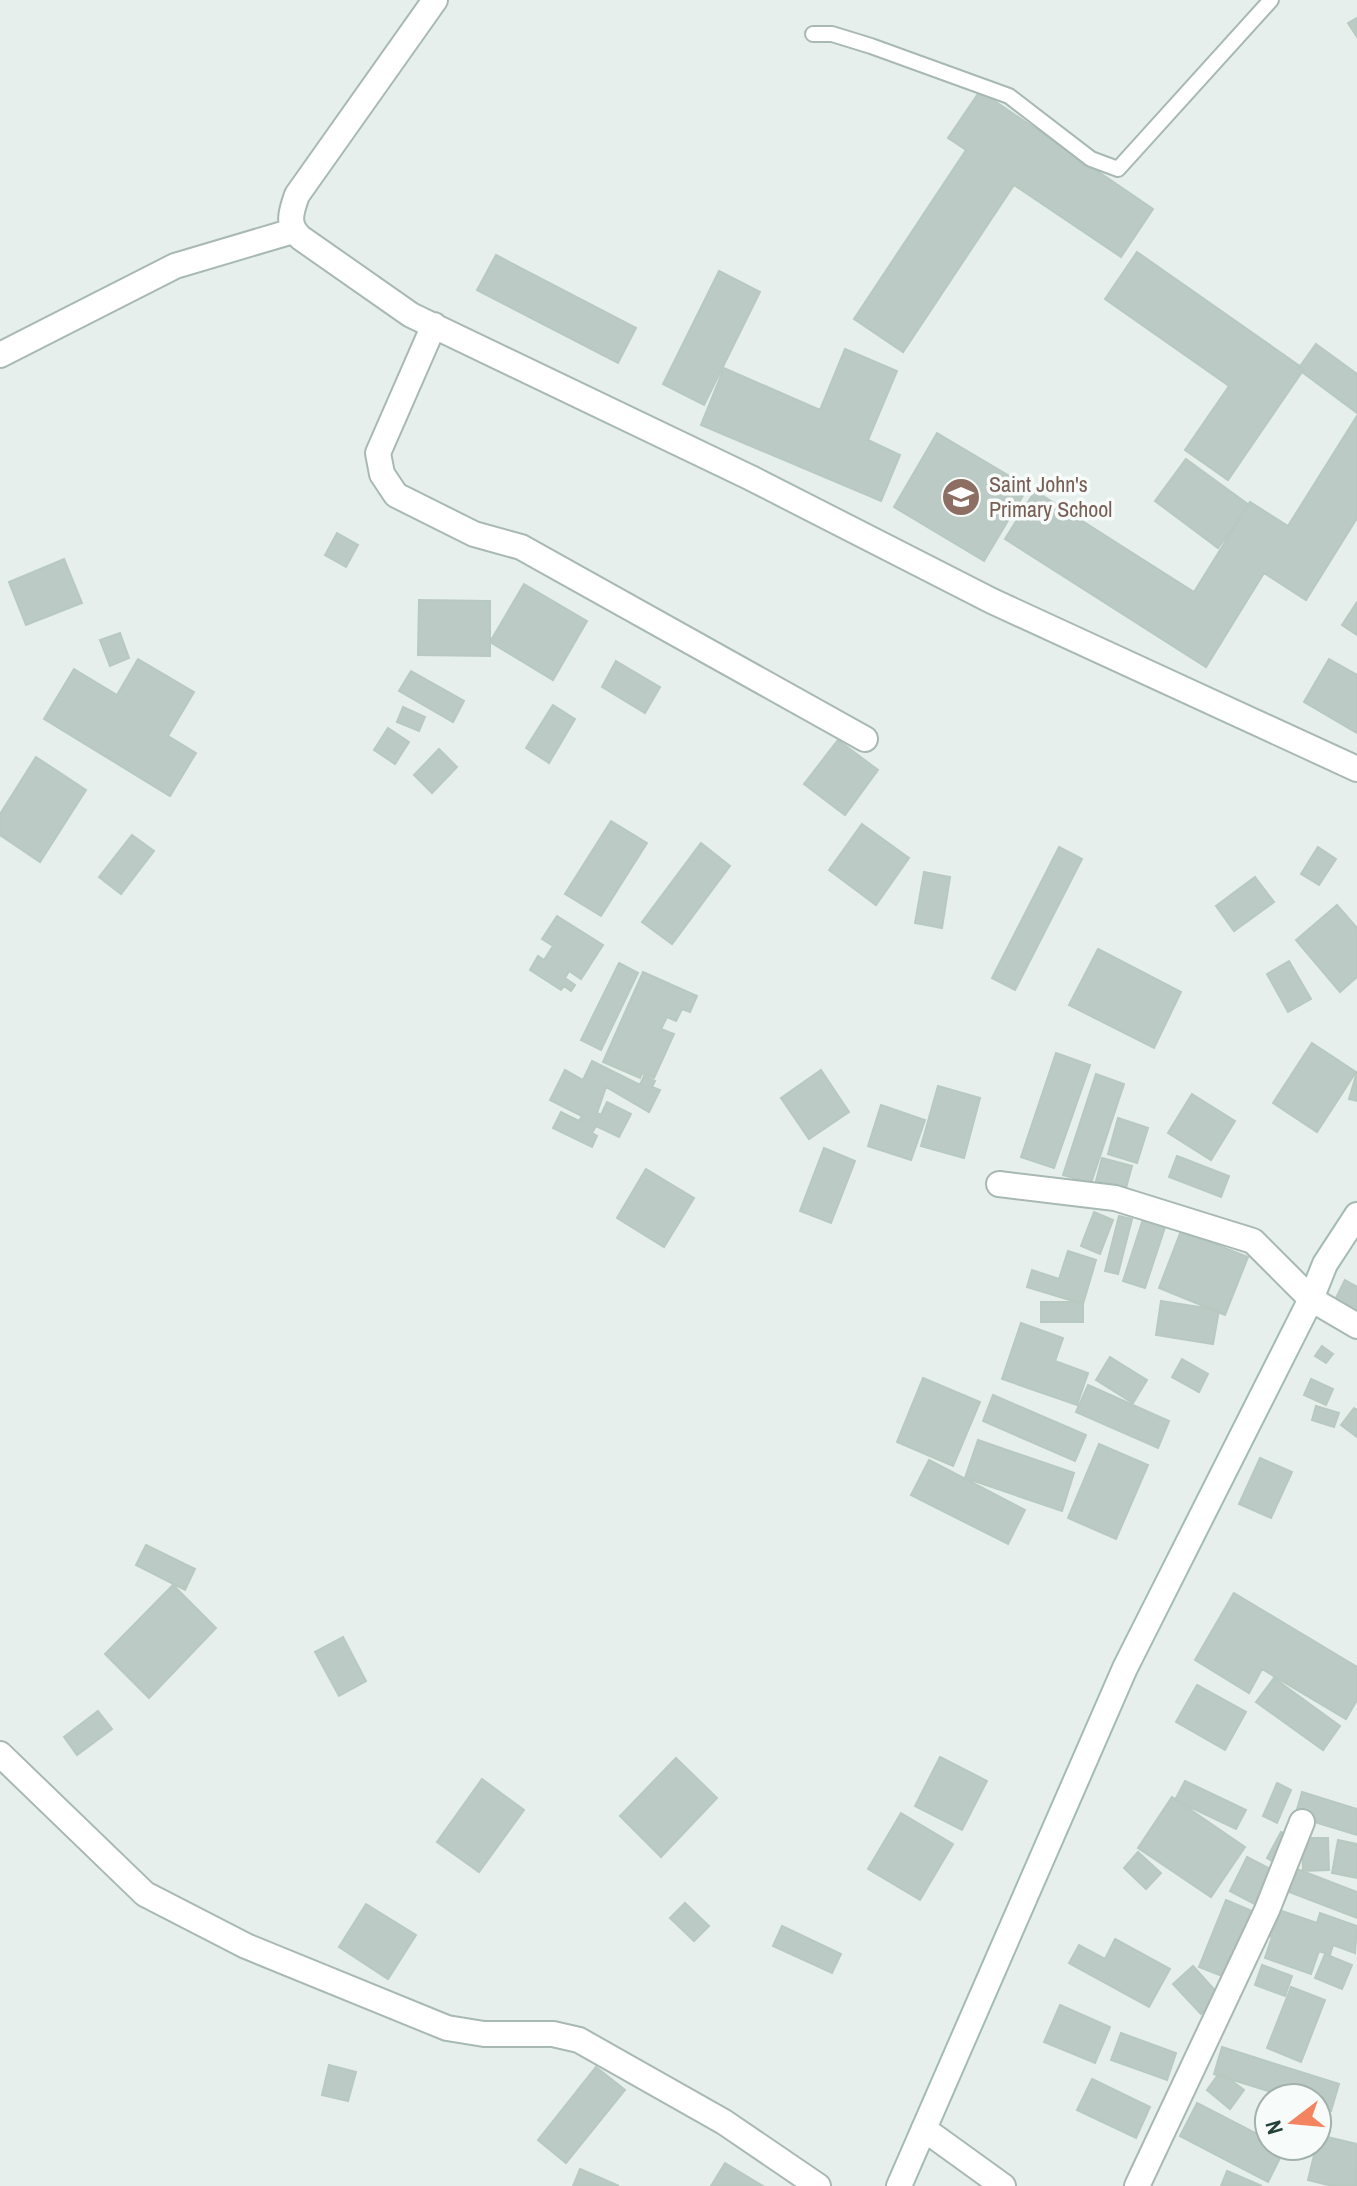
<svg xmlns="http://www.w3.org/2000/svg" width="1357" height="2186" viewBox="0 0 1357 2186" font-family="'Archivo Narrow',sans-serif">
<rect width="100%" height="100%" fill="#e6efeb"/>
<path fill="#bbcac4" stroke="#b8c9c2" stroke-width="2" d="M 1357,18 L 1357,37 L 1348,23 Z
M 980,91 L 1153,209 L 1121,257 L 1014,185 L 903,352 L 854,319 L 966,150 L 948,138 Z
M 1137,252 L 1304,369 L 1228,480 L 1185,450 L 1229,386 L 1105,299 Z
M 496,255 L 636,328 L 618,363 L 477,290 Z
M 719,271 L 760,292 L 704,405 L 663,384 Z
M 1316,344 L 1357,374 L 1357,413 L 1298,369 Z
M 845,349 L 897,371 L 868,440 L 900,455 L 881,501 L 701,425 L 724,368 L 820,410 Z
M 1357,416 L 1357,518 L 1306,600 L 1264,573 L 1206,667 L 1005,539 L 1035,491 L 1194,592 L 1250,502 L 1288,526 Z
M 937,433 L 1028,487 L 984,561 L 894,507 Z
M 1186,459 L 1249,505 L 1218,548 L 1155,501 Z
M 337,533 L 358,545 L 346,567 L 325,555 Z
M 64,559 L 82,603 L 26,625 L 9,582 Z
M 524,584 L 587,621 L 553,680 L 490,642 Z
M 419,600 L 490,601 L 490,656 L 418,655 Z
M 1357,602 L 1357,635 L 1342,625 Z
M 120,633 L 129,658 L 110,666 L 100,640 Z
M 138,659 L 194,692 L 168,736 L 196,753 L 170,796 L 44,719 L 74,669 L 117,695 Z
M 1329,659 L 1357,675 L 1357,733 L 1304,702 Z
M 616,661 L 660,687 L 645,713 L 602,687 Z
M 411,671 L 464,701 L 453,722 L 399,691 Z
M 553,705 L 575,719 L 549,763 L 526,748 Z
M 403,707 L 425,717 L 419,731 L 397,722 Z
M 388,728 L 409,742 L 395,764 L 374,750 Z
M 838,740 L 878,770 L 845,815 L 804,784 Z
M 439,749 L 457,767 L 432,793 L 414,775 Z
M 36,757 L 86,790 L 40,862 L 0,835 L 0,814 Z
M 611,821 L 647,843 L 601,916 L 565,894 Z
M 862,824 L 909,858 L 876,905 L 829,870 Z
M 132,835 L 154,851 L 121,894 L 99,877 Z
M 701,843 L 730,866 L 672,944 L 642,922 Z
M 1059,847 L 1082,859 L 1015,990 L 992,978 Z
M 1318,847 L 1336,859 L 1319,885 L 1301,874 Z
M 924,872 L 950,877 L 942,928 L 915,923 Z
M 1255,877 L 1274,902 L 1234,931 L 1216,906 Z
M 1337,905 L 1357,928 L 1357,977 L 1340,992 L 1296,940 Z
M 557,916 L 603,945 L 581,979 L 569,971 L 565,978 L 575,985 L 571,991 L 564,986 L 561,990 L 530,970 L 538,956 L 544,960 L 553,946 L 542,939 Z
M 1098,949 L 1181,992 L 1154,1048 L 1069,1005 Z
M 1289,961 L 1311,999 L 1288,1012 L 1267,974 Z
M 619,963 L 638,973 L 601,1050 L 581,1040 Z
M 643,972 L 697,996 L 690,1012 L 682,1009 L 676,1021 L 667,1017 L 661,1029 L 674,1034 L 654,1078 L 642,1073 L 640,1078 L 603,1062 Z
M 1312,1043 L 1356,1072 L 1317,1132 L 1273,1103 Z
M 1056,1053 L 1090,1065 L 1054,1168 L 1021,1157 Z
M 592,1061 L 640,1085 L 644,1076 L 655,1081 L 652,1087 L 660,1090 L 649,1112 L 606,1087 L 597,1113 L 601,1115 L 607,1102 L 631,1114 L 619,1137 L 596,1126 L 592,1133 L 597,1136 L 592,1147 L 553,1128 L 561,1112 L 579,1121 L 582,1116 L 550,1100 L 565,1070 L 583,1080 Z
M 821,1070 L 849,1112 L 809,1139 L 781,1098 Z
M 1357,1072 L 1357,1101 L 1349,1099 Z
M 1096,1074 L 1124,1084 L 1091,1183 L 1063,1175 Z
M 938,1086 L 980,1098 L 964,1158 L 921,1146 Z
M 1192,1094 L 1235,1121 L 1211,1160 L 1168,1133 Z
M 881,1105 L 925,1120 L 911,1160 L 868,1146 Z
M 1118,1118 L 1148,1128 L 1137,1163 L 1108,1154 Z
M 824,1148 L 855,1161 L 831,1223 L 800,1211 Z
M 1177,1156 L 1229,1176 L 1221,1197 L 1169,1177 Z
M 1102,1158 L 1132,1166 L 1126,1188 L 1096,1181 Z
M 646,1169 L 694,1198 L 664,1247 L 617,1218 Z
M 1094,1212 L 1113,1220 L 1100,1254 L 1081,1246 Z
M 1145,1213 L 1167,1221 L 1145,1288 L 1123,1281 Z
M 1119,1216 L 1132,1219 L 1118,1274 L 1105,1271 Z
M 1181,1231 L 1248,1257 L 1225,1315 L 1159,1288 Z
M 1068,1251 L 1096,1260 L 1083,1304 L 1027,1287 L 1032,1270 L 1059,1279 Z
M 1345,1280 L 1357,1287 L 1357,1315 L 1332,1306 Z
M 1161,1301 L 1219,1310 L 1213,1344 L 1156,1335 Z
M 1041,1302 L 1083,1302 L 1083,1322 L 1041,1322 Z
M 1021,1323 L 1063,1338 L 1055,1361 L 1088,1373 L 1077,1405 L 1002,1379 Z
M 1322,1346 L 1333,1354 L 1326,1363 L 1315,1356 Z
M 1110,1357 L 1147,1380 L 1133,1403 L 1096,1380 Z
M 1182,1359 L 1208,1374 L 1199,1392 L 1172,1377 Z
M 923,1378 L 980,1402 L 953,1466 L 897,1442 Z
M 1311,1379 L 1333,1389 L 1326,1405 L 1304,1395 Z
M 1088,1385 L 1169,1421 L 1158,1448 L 1076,1412 Z
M 993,1395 L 1086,1435 L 1075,1461 L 983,1421 Z
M 1316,1406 L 1339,1413 L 1334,1427 L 1312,1420 Z
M 1354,1408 L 1357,1410 L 1357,1437 L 1341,1425 Z
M 978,1440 L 1074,1473 L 1062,1511 L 965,1478 Z
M 1099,1444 L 1148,1465 L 1116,1539 L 1068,1518 Z
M 1260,1458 L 1292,1472 L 1271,1518 L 1239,1504 Z
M 929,1460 L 1025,1510 L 1008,1544 L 911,1495 Z
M 146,1545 L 195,1569 L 185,1590 L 136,1565 Z
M 173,1585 L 216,1628 L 149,1698 L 105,1654 Z
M 1234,1593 L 1357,1667 L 1357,1700 L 1346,1719 L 1262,1669 L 1249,1693 L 1195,1660 Z
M 343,1637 L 366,1681 L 339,1696 L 315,1652 Z
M 1274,1678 L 1340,1726 L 1323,1750 L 1256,1702 Z
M 1197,1685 L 1246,1712 L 1225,1750 L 1176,1722 Z
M 98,1711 L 112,1729 L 77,1755 L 64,1737 Z
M 940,1757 L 987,1781 L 962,1830 L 915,1806 Z
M 676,1758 L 717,1798 L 661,1857 L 620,1816 Z
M 482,1779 L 524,1810 L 479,1872 L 437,1842 Z
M 1185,1781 L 1246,1810 L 1236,1829 L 1175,1800 Z
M 1277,1783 L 1291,1790 L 1277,1823 L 1263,1816 Z
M 1302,1792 L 1357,1809 L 1357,1835 L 1295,1816 Z
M 1172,1797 L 1245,1847 L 1211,1897 L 1138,1848 Z
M 901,1813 L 953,1844 L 920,1900 L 868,1869 Z
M 1281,1832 L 1294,1838 L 1279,1865 L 1267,1858 Z
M 1302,1838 L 1328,1838 L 1329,1870 L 1303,1871 Z
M 1338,1840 L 1357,1844 L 1357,1878 L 1332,1873 Z
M 1138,1852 L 1161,1873 L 1146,1889 L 1124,1868 Z
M 1247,1857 L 1278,1873 L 1260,1907 L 1230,1891 Z
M 1297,1869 L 1357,1892 L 1357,1918 L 1289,1892 Z
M 1226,1900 L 1259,1914 L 1232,1980 L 1199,1967 Z
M 685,1903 L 709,1926 L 694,1941 L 670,1918 Z
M 366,1904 L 416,1935 L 388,1979 L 339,1947 Z
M 1273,1908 L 1317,1923 L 1320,1913 L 1357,1926 L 1355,1953 L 1333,1945 L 1330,1955 L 1319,1951 L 1311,1974 L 1265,1958 L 1272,1937 L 1263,1934 Z
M 782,1926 L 841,1954 L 832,1973 L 773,1946 Z
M 1115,1939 L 1170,1969 L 1149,2007 L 1069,1963 L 1079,1945 L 1105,1959 Z
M 1325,1954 L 1352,1965 L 1342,1989 L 1315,1978 Z
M 1262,1965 L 1292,1976 L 1285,1996 L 1255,1985 Z
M 1193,1966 L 1220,1996 L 1201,2014 L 1173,1984 Z
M 1291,1987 L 1325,2000 L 1301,2062 L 1267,2048 Z
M 1060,2005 L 1110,2027 L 1095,2063 L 1044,2042 Z
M 1121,2033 L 1176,2053 L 1167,2080 L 1111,2060 Z
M 1222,2047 L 1339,2084 L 1331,2111 L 1317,2106 L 1317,2098 L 1291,2098 L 1214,2074 Z
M 329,2065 L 356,2072 L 348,2101 L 322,2095 Z
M 596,2067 L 625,2090 L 566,2163 L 538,2140 Z
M 1220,2072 L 1244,2090 L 1230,2109 L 1207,2090 Z
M 1092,2079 L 1150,2107 L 1136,2138 L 1077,2110 Z
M 1197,2103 L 1269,2140 L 1269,2146 L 1285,2148 L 1268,2182 L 1180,2136 Z
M 1319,2135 L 1357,2144 L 1356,2186 L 1332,2186 L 1308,2180 Z
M 725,2163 L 763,2186 L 711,2186 Z
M 580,2169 L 619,2186 L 573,2186 Z
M 1227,2171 L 1262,2186 L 1221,2186 Z"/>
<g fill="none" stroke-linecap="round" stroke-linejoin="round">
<defs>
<path id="lane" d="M 813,34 L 832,34 L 871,46 L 1009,96 L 1091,159 L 1118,169 L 1271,0"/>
<path id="street" d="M 435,0 L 297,195 C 291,212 286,225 301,238 L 411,315 L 751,478 L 992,601 L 1357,769
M 434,325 L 378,453 L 382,474 L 396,495 L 474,534 L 521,547 L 865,739
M 0,355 L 175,266 L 293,231
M 999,1184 L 1115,1198 L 1253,1241 L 1311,1299 L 1357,1326
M 0,1754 L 145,1894 L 246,1946 L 447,2028 L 484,2034 L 553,2034 L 579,2040 L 724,2122 L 818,2186
M 924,2129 L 1003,2186
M 1137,2186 L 1267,1910 L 1302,1822"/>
<path id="secondary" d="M 899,2186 L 1125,1668 L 1311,1299 L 1325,1264 L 1357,1215"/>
</defs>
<use href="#lane" stroke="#a8b8b2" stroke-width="18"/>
<use href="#street" stroke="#a8b8b2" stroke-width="28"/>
<use href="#secondary" stroke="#a4bbb3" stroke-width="28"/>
<use href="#lane" stroke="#fff" stroke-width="14"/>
<use href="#street" stroke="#fff" stroke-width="24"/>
<use href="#secondary" stroke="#fff" stroke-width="24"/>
</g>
<defs>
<symbol id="school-disc" viewBox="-11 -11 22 22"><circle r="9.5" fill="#8d6e63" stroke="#f7fbf9"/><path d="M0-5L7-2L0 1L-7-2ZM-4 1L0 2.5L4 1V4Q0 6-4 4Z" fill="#fff"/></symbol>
</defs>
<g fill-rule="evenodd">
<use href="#school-disc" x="939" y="475" width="44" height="44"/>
</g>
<g text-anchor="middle" stroke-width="7" stroke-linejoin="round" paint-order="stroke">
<g font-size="22" fill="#785e54" stroke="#f7fbf9" text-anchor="start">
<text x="989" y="492">Saint John's<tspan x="989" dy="25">Primary School</tspan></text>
</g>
</g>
<g transform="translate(1293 2122) rotate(254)"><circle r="38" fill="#f7fbf9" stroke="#a3b1ad" stroke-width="2"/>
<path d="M0-6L14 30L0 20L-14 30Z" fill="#f4845f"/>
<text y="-12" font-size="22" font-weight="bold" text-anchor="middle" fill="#24423a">N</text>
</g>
</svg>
